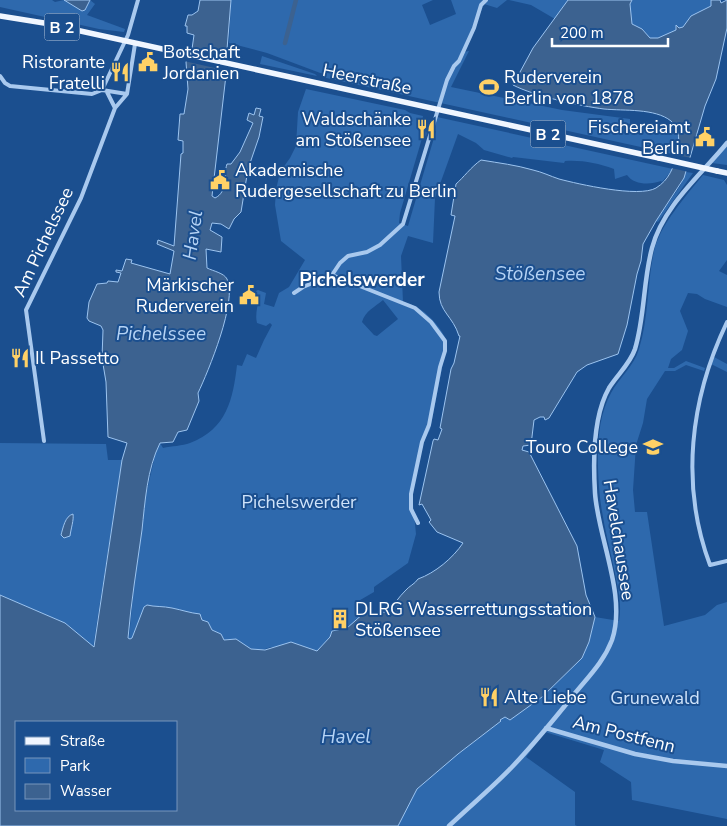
<svg xmlns="http://www.w3.org/2000/svg" width="727" height="826" viewBox="0 0 727 826" font-family="'Nunito Sans',sans-serif">
<rect width="100%" height="100%" fill="#1b4f8f"/>
<path fill="#2e69ad" fill-rule="evenodd" d="M 0,0 L 52,0 L 55,2 L 64,0 L 82,11 L 85,10 L 90,0 L 95,4 L 87,15 L 125,29 L 124,32 L 99,29 L 0,7 Z
M 231,0 L 433,0 L 422,5 L 430,25 L 456,14 L 451,0 L 507,0 L 497,8 L 484,4 L 464,52 L 469,51 L 451,87 L 562,110 L 630,119 L 630,123 L 664,130 L 679,136 L 679,146 L 677,155 L 322,77 L 323,74 L 267,53 L 229,43 Z
M 509,0 L 568,0 L 555,19 L 531,5 Z
M 632,0 L 711,0 L 711,6 L 691,16 L 683,27 L 658,38 L 650,38 L 642,29 L 632,24 L 630,4 Z
M 262,56 L 315,74 L 317,76 L 260,64 Z
M 306,89 L 405,110 L 410,113 L 423,116 L 421,130 L 427,132 L 426,136 L 423,135 L 400,213 L 399,223 L 408,226 L 436,131 L 433,130 L 437,117 L 673,169 L 662,182 L 661,181 C 650,185 634,185 627,175 L 615,179 L 614,169 C 597,163 583,160 565,161 L 564,163 L 513,157 L 512,158 L 484,150 L 476,143 L 458,134 L 435,198 L 433,243 L 408,236 L 401,256 L 403,302 C 408,303 414,305 418,308 C 429,314 443,330 447,342 L 430,430 L 423,442 L 412,494 L 416,534 L 408,563 L 374,587 L 374,592 L 355,603 L 360,617 C 351,628 345,627 332,631 L 330,637 L 317,651 L 294,643 L 286,643 L 280,647 L 271,647 L 262,650 L 251,649 L 236,639 L 224,640 L 221,634 L 212,630 L 208,622 L 202,620 L 202,617 L 175,609 L 147,605 L 144,607 L 132,638 L 129,639 L 135,573 L 146,495 L 156,451 L 160,443 L 163,448 C 172,446 182,446 190,443 C 227,429 233,399 237,365 L 242,366 L 247,354 L 256,358 L 264,340 L 272,325 L 270,323 L 266,326 L 257,323 C 254,312 261,302 256,291 L 258,290 L 266,293 L 264,304 L 274,307 L 279,293 L 289,287 L 305,260 L 281,241 L 275,205 L 276,190 L 280,172 L 290,158 L 296,146 L 298,112 ZM 383,300 L 398,319 L 377,336 L 374,335 L 362,322 C 365,311 375,307 383,300 Z
M 727,146 L 727,165 L 712,163 Z
M 686,172 L 693,173 L 658,222 L 656,221 L 680,186 Z
M 703,175 L 724,180 L 727,185 L 727,260 L 719,271 L 727,275 L 727,307 L 705,299 L 697,294 L 688,293 L 680,311 L 688,331 L 682,350 L 671,359 L 668,368 L 674,368 L 686,361 L 705,368 L 704,371 L 686,365 L 675,371 L 665,371 L 647,399 L 643,423 L 636,445 L 633,490 L 635,512 L 647,512 L 664,626 L 705,615 L 717,605 L 727,602 L 727,819 L 632,800 L 631,782 L 600,762 L 604,750 L 545,732 L 526,757 L 575,792 L 575,825 L 577,826 L 376,826 L 433,757 L 458,754 L 501,721 L 501,719 L 505,717 L 509,720 L 542,697 L 582,658 L 589,642 L 595,617 L 619,621 C 622,605 618,588 615,573 C 609,544 601,516 599,487 C 597,457 596,420 611,393 C 619,378 634,366 639,349 C 649,317 647,283 654,251 C 660,225 686,196 703,175 Z
M 714,357 L 727,364 L 727,372 L 711,364 Z
M 0,443 L 106,444 L 108,460 L 122,460 L 93,648 L 65,623 L 0,595 Z"/>
<path fill="#3c6290" stroke="#9cc4f0" fill-rule="evenodd" d="M 64,0 L 90,0 L 85,10 L 82,11 Z
M 200,0 L 231,0 L 225,74 L 226,75 L 212,196 L 215,198 C 228,192 223,176 227,164 L 231,164 L 240,152 L 253,123 L 247,120 L 249,113 L 254,115 L 256,108 L 261,109 L 259,116 L 263,117 L 259,137 L 248,169 L 241,212 L 234,219 L 229,229 L 221,224 L 212,223 L 210,230 L 222,237 L 221,252 L 206,249 L 207,268 C 213,271 224,273 227,279 C 238,300 208,372 198,393 L 199,401 L 187,430 L 178,432 L 173,442 L 160,443 C 147,469 145,502 142,530 C 137,566 131,602 128,638 L 130,639 L 132,638 L 144,607 L 147,605 C 155,607 163,606 172,608 C 182,610 190,613 200,614 L 202,620 L 208,622 L 212,630 L 221,634 L 224,640 L 236,639 L 251,649 L 265,650 L 291,642 L 317,651 L 330,637 L 332,631 L 347,628 L 364,613 L 389,612 C 394,604 399,597 405,591 C 409,586 415,584 418,579 C 435,573 453,558 463,543 L 437,532 L 429,522 L 431,520 L 422,504 L 419,505 L 433,441 L 434,439 L 438,440 L 442,429 L 440,428 L 451,369 L 454,363 L 460,336 L 459,336 C 453,316 439,312 439,292 L 455,216 L 451,215 L 456,184 C 463,178 471,167 481,160 C 499,163 516,165 533,170 C 542,172 550,176 559,179 C 578,184 639,198 656,188 C 669,180 674,167 677,153 C 680,143 680,129 671,121 C 655,108 624,111 604,109 C 580,106 534,96 513,85 L 533,48 L 568,0 L 632,0 L 630,4 L 632,24 L 642,29 L 650,38 L 658,38 L 676,30 L 676,25 L 679,28 L 683,27 L 691,16 L 711,6 L 711,0 L 720,0 L 721,3 L 727,0 L 727,28 L 716,79 L 705,106 L 684,178 L 656,221 L 643,244 L 641,261 L 637,274 L 627,325 L 618,354 L 587,365 L 577,372 L 549,418 L 545,420 L 544,417 L 540,417 L 534,420 L 531,445 L 523,446 L 522,450 L 529,452 L 577,546 L 586,595 L 595,617 L 589,642 L 582,658 L 542,697 L 510,720 L 505,717 L 500,720 L 501,721 L 458,754 L 417,789 L 398,826 L 0,826 L 0,595 L 65,623 L 94,647 L 122,460 L 127,443 L 108,437 L 106,382 L 102,358 L 103,330 L 101,326 L 89,321 L 87,318 L 89,302 L 97,284 L 107,283 L 108,281 L 118,282 L 121,273 L 116,272 L 116,270 L 122,271 L 126,259 L 132,260 L 131,263 L 170,274 L 174,251 L 157,244 L 158,240 L 174,246 L 181,154 L 183,153 L 183,141 L 178,140 L 180,114 L 184,114 L 188,89 L 186,62 L 192,49 L 194,35 L 187,33 L 187,26 L 185,26 L 188,15 L 192,15 L 198,11 ZM 16,722 L 176,722 L 176,810 L 16,810 Z
M 73,514 C 74,520 71,528 70,536 L 64,538 L 61,535 C 63,528 65,516 73,514 Z"/>
<path fill="#1b4f8f" d="M 190,49 L 229,57 L 228,71 L 184,61 Z
M 675,155 L 692,158 L 689,172 L 671,168 Z"/>
<g fill="none" stroke-linecap="round" stroke-linejoin="round">
<path stroke="#3c6290" stroke-width="4.5" d="M 285,43 L 296,0"/>
<path stroke="#a9c9ee" stroke-width="4" d="M 0,76 L 5,83 L 10,86 L 92,94 L 102,90 L 128,35 L 138,0
M 102,90 L 127,94
M 107,92 L 115,108
M 332,275 L 415,308 L 431,322 L 445,341 L 445,351 L 440,367 L 429,425 L 422,442 L 411,494 L 411,509 L 418,523
M 294,293 L 303,287 L 332,275 L 340,263 L 348,256 L 367,252 L 380,245 L 403,224 L 447,80 L 454,66 L 459,61 L 474,28 L 481,5 L 486,0
M 727,322 C 690,399 680,485 710,565 L 727,561
M 44,441 L 26,310 L 81,198 L 115,108 L 127,94 L 135,44"/>
<path stroke="#a9c9ee" stroke-width="4.5" d="M 546,728 L 635,754 L 673,761 L 727,766
M 449,826 C 470,806 492,788 512,767 C 535,743 556,717 576,692 C 590,675 604,661 612,640 C 627,596 598,538 595,493 C 593,461 593,416 609,388 C 617,375 630,364 635,349 C 645,316 643,281 652,248 C 663,206 701,175 727,143"/>
<path stroke="#f0f6ff" stroke-width="5.5" d="M 0,16 L 44,23 L 659,158
M 717,171 L 727,173"/>
<path stroke="#f0f6ff" stroke-width="5.5" d="M 659,158 L 717,171"/>
</g>
<defs>
<symbol id="civic-bare" viewBox="-9 -9 18 18"><path d="M-.6-6.5H3V-4.5H.6V-3L4-1V1h2V6H-6V1h2V-1L-.6-3ZM-1.2 2.5V6h2.4V2.5Z" fill="#ffd166" stroke="#1b4f8f" stroke-width="2.5" paint-order="stroke"/></symbol>
<symbol id="restaurant-bare" viewBox="-9 -9 18 18"><path d="M-5-6h1v4h1v-4h1v4h1v-4h1v5L-1.5 .5V6h-2V.5L-5-1ZM5-6V6H3V1.5H1.5Q1.5-4 5-6Z" fill="#ffd166" stroke="#1b4f8f" stroke-width="2.5" paint-order="stroke"/></symbol>
<symbol id="stadium-bare" viewBox="-9 -9 18 18"><path d="M0-5a6.5 5 0 1 0 0 10a6.5 5 0 1 0 0-10ZM-3.5-1.8h7v3.6h-7Z" fill="#ffd166" stroke="#1b4f8f" stroke-width="2.5" paint-order="stroke"/></symbol>
<symbol id="university-bare" viewBox="-9 -9 18 18"><path d="M0-5L7-2L0 1L-7-2ZM-4 1L0 2.5L4 1V4Q0 6-4 4Z" fill="#ffd166" stroke="#1b4f8f" stroke-width="2.5" paint-order="stroke"/></symbol>
<symbol id="building-bare" viewBox="-9 -9 18 18"><path d="M-4-6H4V6H1V3H-1V6H-4ZM-2.5-4.3h1.7v1.8h-1.7ZM.8-4.3h1.7v1.8H.8ZM-2.5-1h1.7V.8h-1.7ZM.8-1h1.7V.8H.8Z" fill="#ffd166" stroke="#1b4f8f" stroke-width="2.5" paint-order="stroke"/></symbol>
</defs>
<g fill-rule="evenodd">
<use href="#civic-bare" x="134" y="48" width="28" height="28"/>
<use href="#restaurant-bare" x="106" y="58" width="28" height="28"/>
<use href="#stadium-bare" x="475" y="73" width="28" height="28"/>
<use href="#restaurant-bare" x="412" y="115" width="28" height="28"/>
<use href="#civic-bare" x="691" y="123" width="28" height="28"/>
<use href="#civic-bare" x="206" y="166" width="28" height="28"/>
<use href="#civic-bare" x="235" y="281" width="28" height="28"/>
<use href="#restaurant-bare" x="6" y="344" width="28" height="28"/>
<use href="#university-bare" x="639" y="433" width="28" height="28"/>
<use href="#building-bare" x="326" y="605" width="28" height="28"/>
<use href="#restaurant-bare" x="475" y="683" width="28" height="28"/>
</g>
<g text-anchor="middle" stroke-width="4" stroke-linejoin="round" paint-order="stroke">
<g fill="#1b4f8f" stroke="#bbcadd" stroke-width="1">
<rect x="44.5" y="13.5" width="35" height="27" rx="4"/>
<rect x="530.5" y="120.5" width="35" height="27" rx="4"/>
</g>
<g font-size="16" font-weight="bold" fill="#fff">
<text x="62" y="33">B 2</text>
<text x="548" y="140">B 2</text>
</g>
<g font-size="18" fill="#fff" stroke="#1b4f8f" text-anchor="start">
<text x="163" y="58">Botschaft<tspan x="163" dy="21">Jordanien</tspan></text>
<text x="105" y="68" text-anchor="end">Ristorante<tspan x="105" dy="21">Fratelli</tspan></text>
<text x="504" y="83">Ruderverein<tspan x="504" dy="21">Berlin von 1878</tspan></text>
<text x="411" y="125" text-anchor="end">Waldschänke<tspan x="411" dy="21">am Stößensee</tspan></text>
<text x="690" y="133" text-anchor="end">Fischereiamt<tspan x="690" dy="21">Berlin</tspan></text>
<text x="235" y="176">Akademische<tspan x="235" dy="21">Rudergesellschaft zu Berlin</tspan></text>
<text x="234" y="291" text-anchor="end">Märkischer<tspan x="234" dy="21">Ruderverein</tspan></text>
<text x="35" y="364">Il Passetto</text>
<text x="638" y="453" text-anchor="end">Touro College</text>
<text x="355" y="615">DLRG Wasserrettungsstation<tspan x="355" dy="21">Stößensee</tspan></text>
<text x="504" y="703">Alte Liebe</text>
</g>
<g font-size="18" fill="#fff" stroke="#1b4f8f">
<text transform="translate(367 79) rotate(12)" y="6">Heerstraße</text>
<text transform="translate(43 242) rotate(-65)" y="6">Am Pichelssee</text>
<text transform="translate(619 540) rotate(81)" y="6">Havelchaussee</text>
<text transform="translate(624 734) rotate(14)" y="6">Am Postfenn</text>
</g>
<g font-size="18" fill="#cfe3fa" stroke="#1b4f8f">
<text x="299" y="508">Pichelswerder</text>
<text x="655" y="704">Grunewald</text>
</g>
<g font-size="19" font-style="italic" fill="#b5d3f5" stroke="#1b4f8f">
<text transform="translate(192 235) rotate(-82)" y="7">Havel</text>
<text x="540" y="280">Stößensee</text>
<text x="161" y="340">Pichelssee</text>
<text x="346" y="743">Havel</text>
</g>
<g font-size="19" font-weight="bold" fill="#fff" stroke="#1b4f8f">
<text x="362" y="286">Pichelswerder</text>
</g>
</g>
<rect x="15" y="721" width="162" height="90" fill="#1b4f8f" stroke="#7695bc"/>
<rect x="25" y="737" width="25" height="8" fill="#f0f6ff" stroke="#7695bc"/>
<text x="60" y="746" font-size="15" fill="#ffffff">Straße</text>
<rect x="25" y="758" width="25" height="15" fill="#2e69ad" stroke="#7695bc"/>
<text x="60" y="771" font-size="15" fill="#ffffff">Park</text>
<rect x="25" y="784" width="25" height="15" fill="#3c6290" stroke="#7695bc"/>
<text x="60" y="796" font-size="15" fill="#ffffff">Wasser</text>
<path d="M552 38v8h116v-8" fill="none" stroke="#ffffff" stroke-width="2.5"/>
<text x="560" y="38" font-size="15" fill="#ffffff" stroke="#1b4f8f" stroke-width="4" paint-order="stroke">200 m</text>
</svg>
